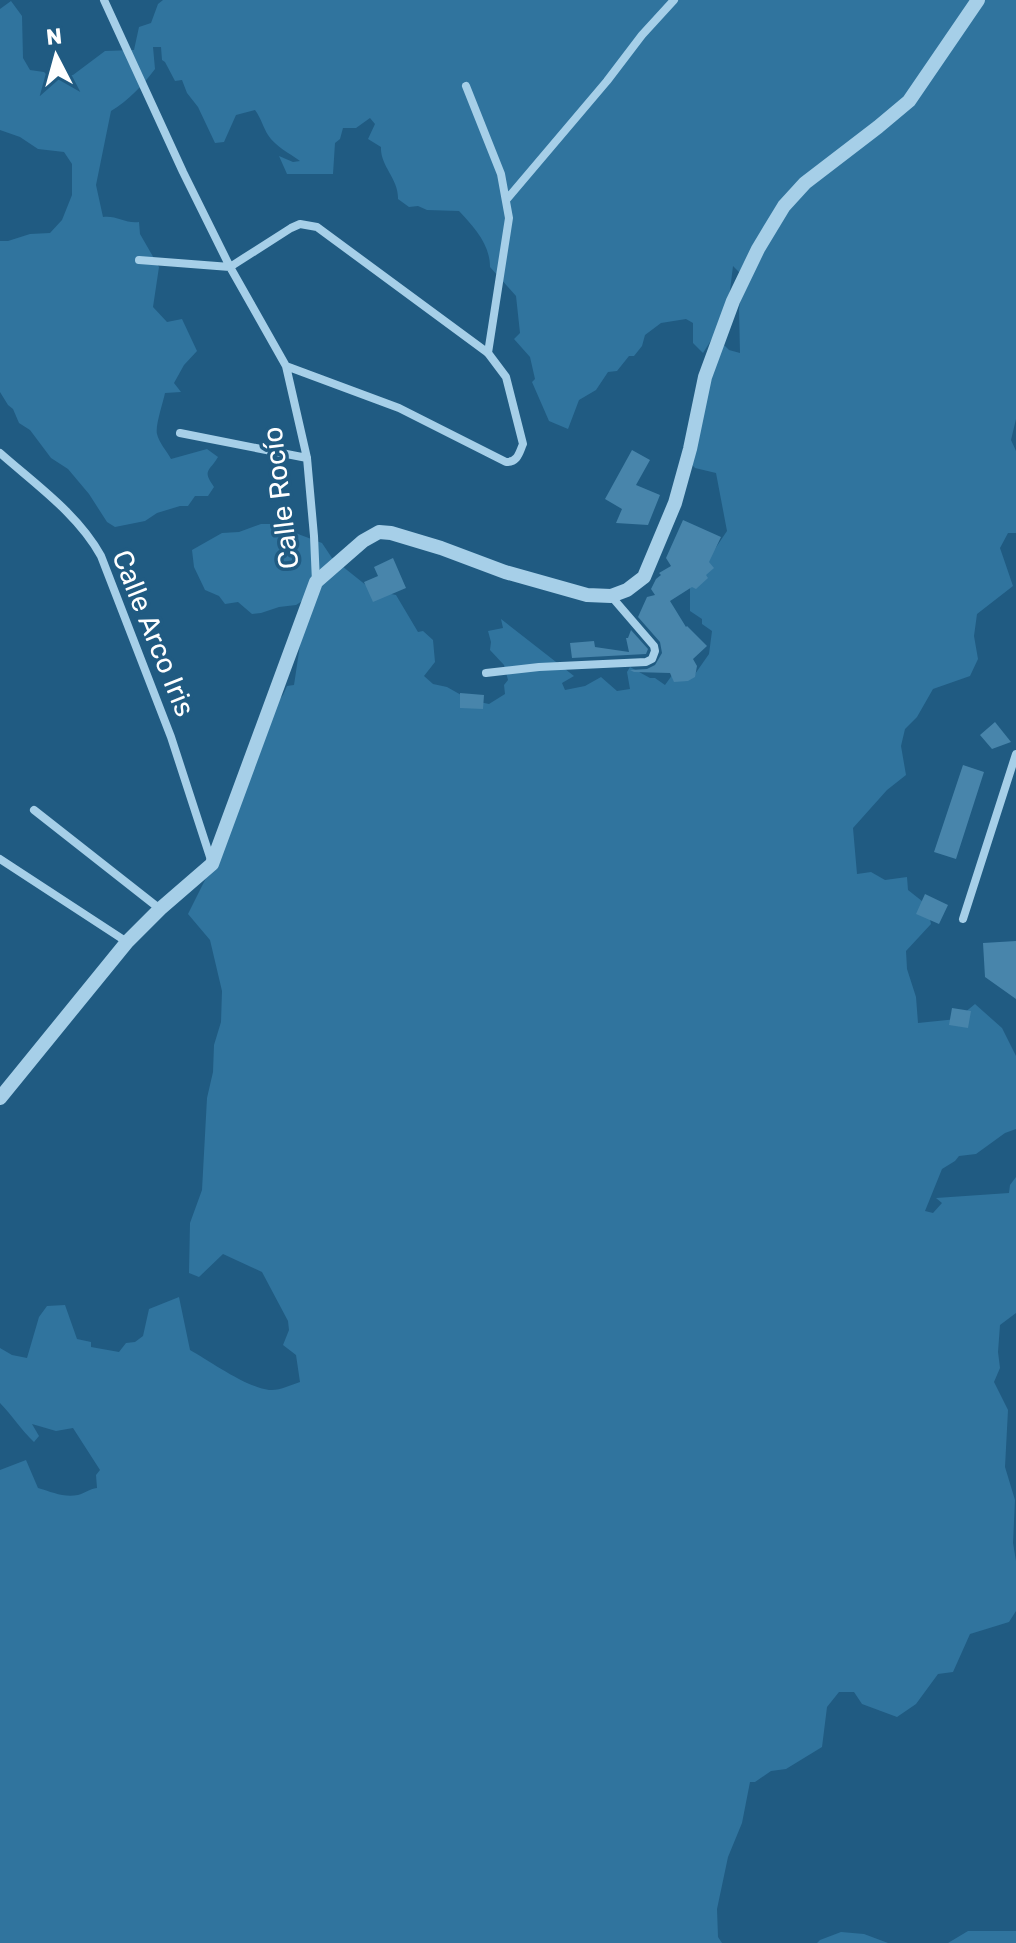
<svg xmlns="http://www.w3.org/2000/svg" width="1016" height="1943" viewBox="0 0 1016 1943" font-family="Rubik,sans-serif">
<rect width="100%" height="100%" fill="#205b82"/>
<path fill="#30749e" d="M 163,0 L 1016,0 L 1016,419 L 1011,440 L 1016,451 L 1016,533 L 1008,533 L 1000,548 L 1013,586 L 977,614 L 974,636 L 978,659 L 970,676 L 933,689 L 917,717 L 905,729 L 901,746 L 906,775 L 887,790 L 853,828 L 857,874 L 871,872 L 885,880 L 907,877 L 908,890 L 927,905 L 931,924 L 906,951 L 907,969 L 916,997 L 918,1023 L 957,1019 L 975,1004 L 1002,1028 L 1016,1056 L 1016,1129 L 1005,1133 L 976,1154 L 959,1156 L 955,1161 L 942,1169 L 925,1211 L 933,1213 L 942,1203 L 936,1198 L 1009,1193 L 1010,1185 L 1016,1177 L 1016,1313 L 1000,1325 L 998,1352 L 1000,1368 L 994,1382 L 1008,1410 L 1005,1467 L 1015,1500 L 1013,1543 L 1016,1561 L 1016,1611 L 1009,1622 L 970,1634 L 953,1672 L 938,1674 L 916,1704 L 897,1717 L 862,1704 L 854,1692 L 839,1692 L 827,1707 L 822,1747 L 786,1769 L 771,1771 L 755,1782 L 750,1782 L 742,1823 L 728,1857 L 717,1909 L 718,1937 L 722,1943 L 0,1943 L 0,1470 L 26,1460 L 38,1488 C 52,1492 64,1498 78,1495 C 85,1493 89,1489 97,1488 L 96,1475 L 100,1470 L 73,1428 L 56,1431 L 32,1424 L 39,1436 L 34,1442 C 21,1430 12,1415 0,1403 L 0,1348 L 12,1355 L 27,1358 L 39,1317 L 47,1306 L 65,1305 L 77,1339 L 91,1342 L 91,1347 L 119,1352 L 126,1343 L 135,1342 L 143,1336 L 149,1309 L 179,1297 L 190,1350 C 211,1362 246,1387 269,1390 C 280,1391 290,1385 300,1382 L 296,1355 L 283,1345 L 289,1330 L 288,1321 L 262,1272 L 223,1254 L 199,1277 L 189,1273 L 190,1223 L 202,1190 L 207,1098 L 213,1072 L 214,1045 L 221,1022 L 222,991 L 210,940 L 188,914 L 217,856 L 272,709 L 283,695 L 287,686 L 294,685 L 307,598 L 296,605 L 279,607 L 261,613 L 252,614 L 238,602 L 225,604 L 219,596 L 205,590 L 194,567 L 192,550 L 222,533 L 239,532 L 261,524 L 270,524 L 288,531 L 292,530 L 298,534 L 322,543 L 332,558 L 372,590 L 396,595 L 418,632 L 423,631 L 433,640 L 435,662 L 424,676 L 433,684 L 447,687 L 470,700 L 489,704 L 505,694 L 504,685 L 508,680 L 504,665 L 490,650 L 491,642 L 488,631 L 503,628 L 501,619 L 574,676 L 562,683 L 565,690 L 585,686 L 601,677 L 617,691 L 630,689 L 627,672 L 630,667 L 650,678 L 655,678 L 665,685 L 678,667 L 695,674 L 709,654 L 712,631 L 702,624 L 702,619 L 690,611 L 690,586 L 727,531 L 716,473 L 695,468 L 684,455 L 721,342 L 729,350 L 740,353 L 739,309 L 744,277 L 733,266 L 727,315 L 703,353 L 693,343 L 693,323 L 686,319 L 661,323 L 645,335 L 642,346 L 634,356 L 629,356 L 617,371 L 608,372 L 596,390 L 579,400 L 568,429 L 549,421 L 532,382 L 535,379 L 530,357 L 514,339 L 520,333 L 516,296 L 490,267 C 490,244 474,227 459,211 L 427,210 L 418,206 L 409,207 L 398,199 C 399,179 380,166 381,147 L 368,139 L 375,124 L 370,118 L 356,128 L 343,128 L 340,139 L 335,143 L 333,174 L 287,174 L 279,156 L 293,162 L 300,161 C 289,153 275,146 268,135 C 263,127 261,118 255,110 L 236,115 L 224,142 L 215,143 L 198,107 L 187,93 L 182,80 L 175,81 L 165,62 L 162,60 L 161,47 L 153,47 L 155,69 C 143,85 128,101 111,111 L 96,185 L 103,217 C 116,215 126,224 139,222 L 140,234 L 159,267 L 153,307 L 167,322 L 182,319 L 197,351 L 184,365 L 174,383 L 181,392 L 165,393 C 163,403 155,426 157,434 C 159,443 167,451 171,459 L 207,449 L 218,457 C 209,472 202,470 214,487 L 208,496 L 195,496 L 188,506 L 180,506 L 157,513 L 145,521 L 115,527 L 107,522 L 89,494 L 68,469 L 51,458 L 30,430 L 19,423 L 13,409 L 8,405 L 0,392 L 0,241 L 8,241 L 30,234 L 50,233 L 62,220 L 72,195 L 72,164 L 64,152 L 38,149 L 20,137 L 0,130 L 0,9 L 11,1 L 22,16 L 23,58 L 30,70 L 44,72 L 49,77 L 73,75 L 105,51 L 134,50 L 139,27 L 151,23 L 158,4 Z
M 968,1931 L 1016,1931 L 1016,1943 L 948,1943 Z
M 841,1932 L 864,1934 L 888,1943 L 817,1943 L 820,1940 Z"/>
<path fill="#4885ab" d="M 632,450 L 650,460 L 636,485 L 660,495 L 648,525 L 616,523 L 622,509 L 605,499 Z
M 683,520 L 721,537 L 709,562 L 714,568 L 706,575 L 708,578 L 696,589 L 692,587 L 670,601 L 686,627 L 687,626 L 707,646 L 693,659 L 697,666 L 695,677 L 688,681 L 674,682 L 670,673 L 634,672 L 630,670 L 647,669 L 655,665 L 662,653 L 660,642 L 638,617 L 647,597 L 655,595 L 651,589 L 656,579 L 661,575 L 659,573 L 671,566 L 666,558 Z
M 393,558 L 406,588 L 373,602 L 364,582 L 378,576 L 374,567 Z
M 631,630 L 648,649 L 646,654 L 572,658 L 570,643 L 594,641 L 595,647 L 629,652 L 626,638 L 628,638 Z
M 460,693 L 484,695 L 483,709 L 460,708 Z
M 995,722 L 1011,742 L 992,749 L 980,735 Z
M 963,765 L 984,772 L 956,859 L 934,852 Z
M 925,894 L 948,905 L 939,924 L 916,914 Z
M 1016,941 L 1016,999 L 985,977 L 983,943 Z
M 952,1008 L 971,1011 L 968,1028 L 949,1025 Z"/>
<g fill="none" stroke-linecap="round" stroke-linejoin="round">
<path stroke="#a6cfe8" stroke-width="8" d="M 104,0 L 183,172 L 230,267 L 286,366 L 307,458 L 314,536 L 316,582
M 466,86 L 501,174 L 509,218 L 488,353
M 507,199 L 607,81 L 642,35 L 674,0
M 139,260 L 230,267
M 230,267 L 291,228 L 300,224 L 317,227 L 488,353 L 506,377 L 523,444 C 519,453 518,462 506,462 L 399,408 L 286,366
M 180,433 L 307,458
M 0,453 C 35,484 78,514 101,556 L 171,737 L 212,863
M 486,673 L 539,667 L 646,662 L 652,659 L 655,651 L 654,646 L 611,596
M 34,810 L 160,909
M 0,859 L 127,942
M 963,919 L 1016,754"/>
<path stroke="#a6cfe8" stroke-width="14" d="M 0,1098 L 127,942 L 160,909 L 212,864 L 316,582 L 363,541 L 379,532 L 391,533 L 441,548 L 505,572 L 587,595 L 611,596 L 627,590 L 644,577 L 675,503 L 690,449 L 705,377 L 733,301 L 758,249 L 784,206 L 805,183 L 878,127 L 909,101 L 978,0"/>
</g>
<g text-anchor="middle" stroke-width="7" stroke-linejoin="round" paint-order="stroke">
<g font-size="28" fill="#fff" stroke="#205b82">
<text transform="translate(280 498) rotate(-97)" y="10">Calle Rocío</text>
<text transform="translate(154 633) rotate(68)" y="10">Calle Arco Iris</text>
</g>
</g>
<g transform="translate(56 56) rotate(354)" stroke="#205b82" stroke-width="6" paint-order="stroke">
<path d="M0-6L14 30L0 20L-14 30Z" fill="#ffffff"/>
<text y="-12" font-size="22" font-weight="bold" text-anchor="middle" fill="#ffffff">N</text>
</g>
</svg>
